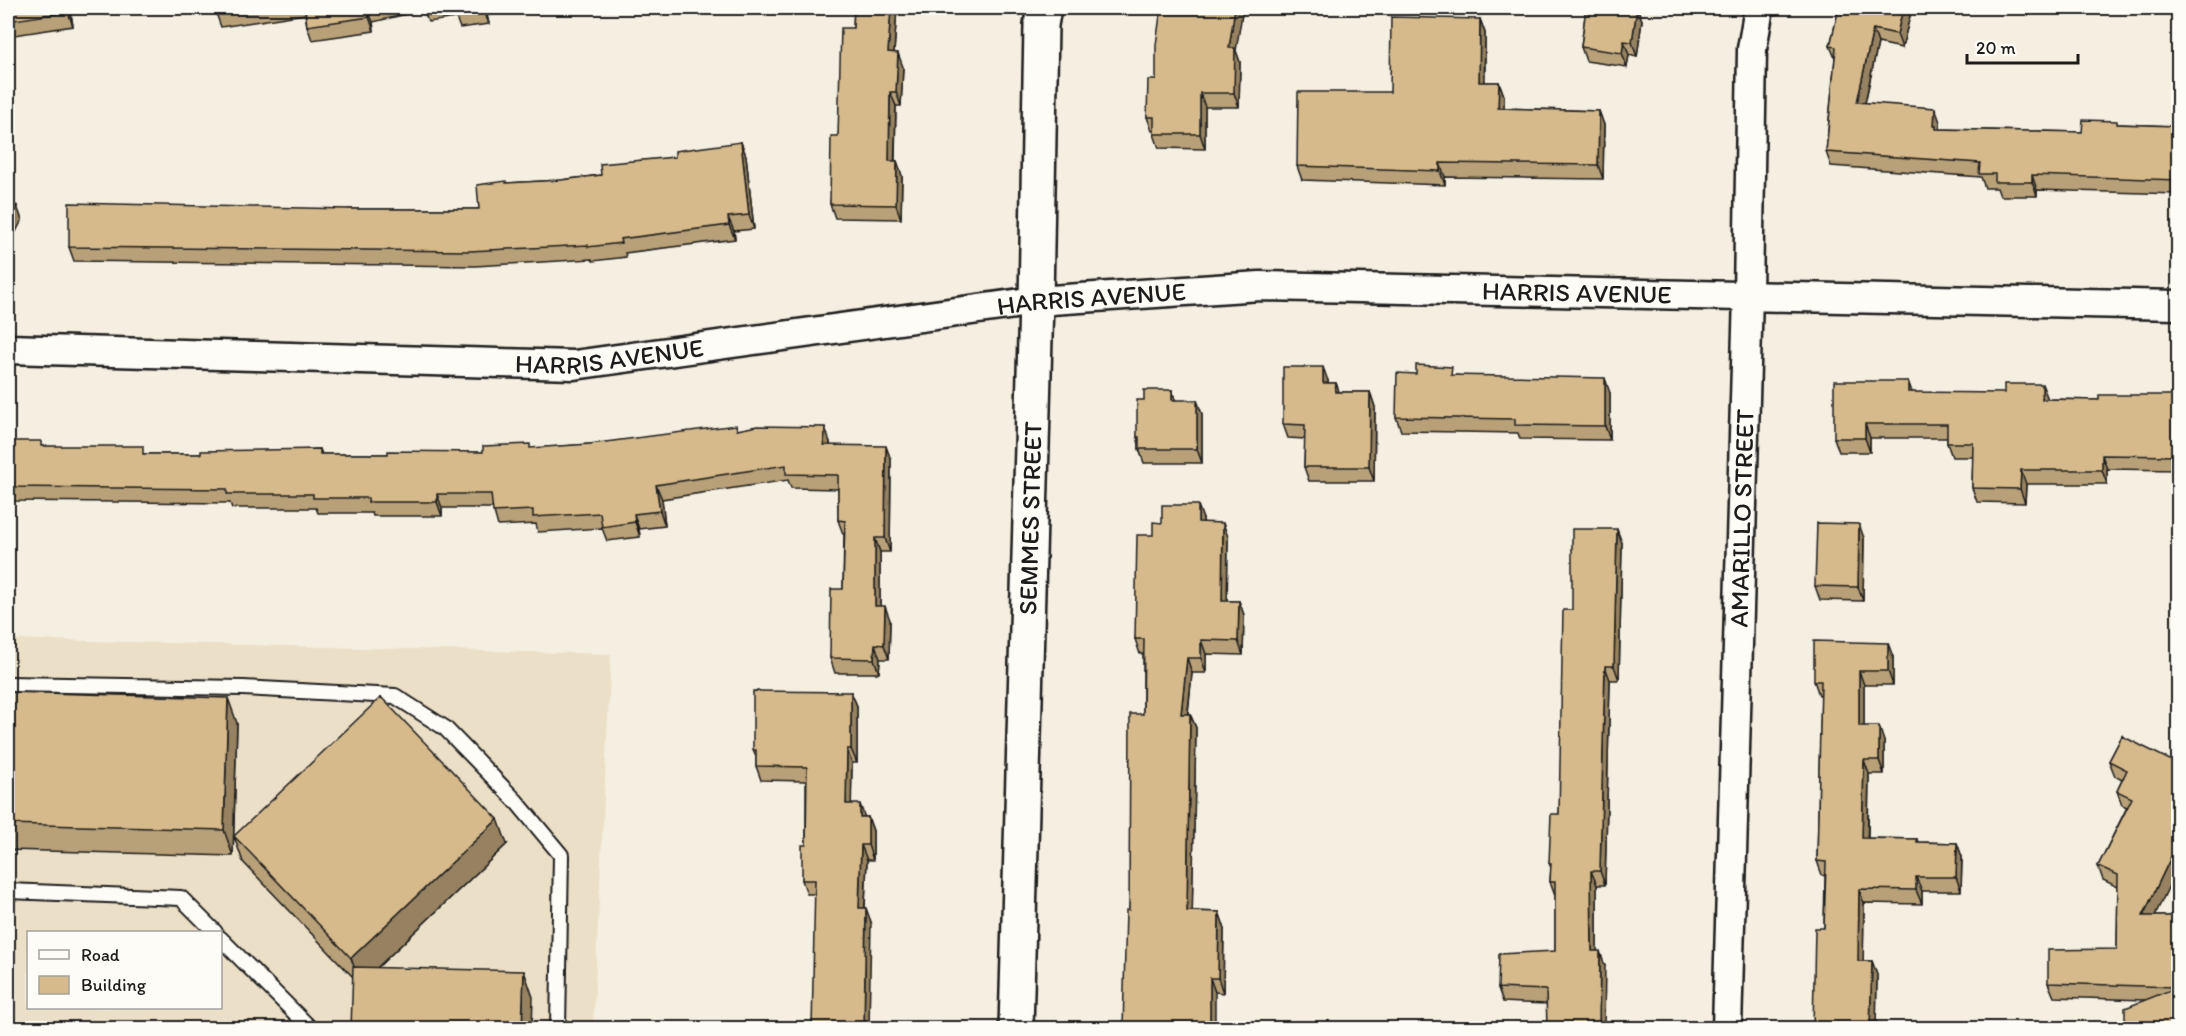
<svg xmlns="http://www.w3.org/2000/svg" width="2186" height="1036" viewBox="0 0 2186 1036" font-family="Itim,sans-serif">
<rect width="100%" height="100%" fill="#f5efe1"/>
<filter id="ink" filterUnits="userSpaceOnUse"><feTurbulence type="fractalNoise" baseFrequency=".0167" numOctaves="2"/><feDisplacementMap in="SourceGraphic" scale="12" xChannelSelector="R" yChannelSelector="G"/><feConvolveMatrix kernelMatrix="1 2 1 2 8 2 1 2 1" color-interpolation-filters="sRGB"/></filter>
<g filter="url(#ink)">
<path fill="#ecdfc7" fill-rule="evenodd" d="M 8,639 L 611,654 L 593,1028 L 8,1028 ZM 28,932 L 220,932 L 220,1008 L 28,1008 Z"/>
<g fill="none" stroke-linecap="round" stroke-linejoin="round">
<defs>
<path id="service" d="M 8,684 L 243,688 L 395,696 L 445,728 L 516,801 L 561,855 L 558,1028
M 8,891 L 181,898 L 215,932
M 220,938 L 310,1028"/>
<g id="minor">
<path id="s1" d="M 8,349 L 574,365 L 1036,301 L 1260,286 L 2178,305"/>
<path id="s2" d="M 1727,1028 L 1748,295 L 1752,49 L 1759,8"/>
</g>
<g id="secondary">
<path id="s3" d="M 1016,1028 L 1036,301 L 1041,25 L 1044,8"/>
</g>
</defs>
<use href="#service" stroke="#1c1c1c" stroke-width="18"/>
<use href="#minor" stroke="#1c1c1c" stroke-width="33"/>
<use href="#secondary" stroke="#1c1c1c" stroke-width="38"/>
<use href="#service" stroke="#fdfcf7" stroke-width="14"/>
<use href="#minor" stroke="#fdfcf7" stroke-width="28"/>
<use href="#secondary" stroke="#fdfcf7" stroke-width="33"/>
</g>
<path fill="#b8a078" stroke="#1c1c1c" stroke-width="1.5" d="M 8,8 L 70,8 L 73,26 L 8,36 Z
M 215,8 L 537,8 L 487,15 L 489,24 L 460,28 L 456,18 L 428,22 L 424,10 L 373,22 L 374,31 L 312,40 L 307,26 L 305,14 L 221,27 L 216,13 Z
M 854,8 L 897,8 L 894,53 L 903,67 L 901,106 L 896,106 L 895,161 L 897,161 L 902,176 L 901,219 L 835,218 L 830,204 L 838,136 L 853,28 Z
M 1586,8 L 1637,8 L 1642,20 L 1637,57 L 1629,55 L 1627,67 L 1586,61 L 1581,47 Z
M 1839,8 L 1912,8 L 1902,48 L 1878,43 L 1865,103 L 1940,122 L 1940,129 L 2082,132 L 2118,124 L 2175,126 L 2178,100 L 2178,194 L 2037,190 L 2037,196 L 2000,196 L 1997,188 L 1985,188 L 1981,177 L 1831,166 L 1826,152 L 1835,58 L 1830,46 Z
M 1480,19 L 1485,33 L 1485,82 L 1499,82 L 1504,96 L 1504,108 L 1599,111 L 1604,125 L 1603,179 L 1445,177 L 1445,185 L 1302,180 L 1297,166 L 1390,92 Z
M 1236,51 L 1240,62 L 1239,107 L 1205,107 L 1205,149 L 1159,148 L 1154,134 L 1154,131 L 1152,131 L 1147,117 L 1156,80 Z
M 741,142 L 746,156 L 754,229 L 734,231 L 735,239 L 625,253 L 626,257 L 593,261 L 592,259 L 475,266 L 74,261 L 69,247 L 349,209 L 479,209 L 507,183 L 561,180 L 601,175 Z
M 1455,375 L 1610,393 L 1610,440 L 1520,439 L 1518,433 L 1401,431 L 1396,417 Z
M 1328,381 L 1328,383 L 1336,383 L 1339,392 L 1370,392 L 1375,407 L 1374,481 L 1309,481 L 1304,467 L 1305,439 L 1288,438 L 1283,424 Z
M 1908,381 L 1912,392 L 2047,399 L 2099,400 L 2178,395 L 2178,470 L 2107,469 L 2107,484 L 2026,484 L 2025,503 L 1977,502 L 1972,488 L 1973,457 L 1952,457 L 1947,443 L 1947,438 L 1870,438 L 1870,452 L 1839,452 L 1834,438 Z
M 1172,390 L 1175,400 L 1202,414 L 1202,463 L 1144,463 L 1139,449 L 1139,444 L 1137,437 L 1144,400 Z
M 738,430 L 830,442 L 830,445 L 891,460 L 890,552 L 880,552 L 880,606 L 890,620 L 889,659 L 880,659 L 879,673 L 835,673 L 830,658 L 843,589 L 844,534 L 843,534 L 838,520 L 838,489 L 791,488 L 788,480 L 662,499 L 665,526 L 639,529 L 640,537 L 607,541 L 602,528 L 538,532 L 536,524 L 498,526 L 493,508 L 442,508 L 442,516 L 373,516 L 372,513 L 318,513 L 316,508 L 232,508 L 230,503 L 8,501 L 8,441 L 42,446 L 146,454 L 201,454 L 320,449 L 322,454 L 388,454 L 483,452 L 590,444 Z
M 1203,519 L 1203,523 L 1228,537 L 1227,601 L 1239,601 L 1244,615 L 1243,655 L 1206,654 L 1206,673 L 1192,673 L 1188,714 L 1190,714 L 1196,728 L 1192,911 L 1219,912 L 1224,926 L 1223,993 L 1215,992 L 1129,910 L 1143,714 L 1143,654 L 1140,654 L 1135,639 L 1153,535 L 1162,523 Z
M 1864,538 L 1863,601 L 1820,600 L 1815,586 Z
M 1622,543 L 1619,680 L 1610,680 L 1605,885 L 1597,885 L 1597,951 L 1605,966 L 1546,1004 L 1503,1002 L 1498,988 L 1555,951 L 1555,896 L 1550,882 L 1551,868 L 1549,863 L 1559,814 L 1572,610 Z
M 1893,657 L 1893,685 L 1864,685 L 1864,726 L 1884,741 L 1884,774 L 1869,774 L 1868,838 L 1917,839 L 1918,842 L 1957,843 L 1962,857 L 1961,891 L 1922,891 L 1922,904 L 1864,903 L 1863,961 L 1872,961 L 1877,975 L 1876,1029 L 1813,1029 L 1824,928 L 1825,876 L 1822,875 L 1817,861 L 1821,695 L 1819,695 L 1814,681 Z
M 8,692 L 237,723 L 233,856 L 8,850 Z
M 851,692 L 857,706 L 857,763 L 852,763 L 851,804 L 865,817 L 868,817 L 873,831 L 873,860 L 867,860 L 865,908 L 871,922 L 815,894 L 807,894 L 802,880 L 806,845 L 806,781 L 761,780 L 756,766 L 756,757 L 753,750 Z
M 2122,736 L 2155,916 L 2175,916 L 2178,1029 L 2145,1000 L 2054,997 L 2048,983 L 2117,949 L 2118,887 L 2103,880 L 2098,866 L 2127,807 L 2122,805 L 2117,791 L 2122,780 L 2115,776 L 2109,761 Z
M 234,836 L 507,844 L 377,968 L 533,997 L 352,976 L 243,862 Z"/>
<path fill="#968261" stroke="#1c1c1c" stroke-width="1.5" d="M 67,8 L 70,8 L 73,26 L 68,12 Z
M 367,8 L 373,22 L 374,31 L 369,17 Z
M 483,8 L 485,8 L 487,15 L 489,24 Z
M 891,8 L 897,8 L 893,66 L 888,52 Z
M 1235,8 L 1243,8 L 1236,51 L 1240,62 L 1239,107 L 1234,93 L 1229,48 Z
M 1637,8 L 1642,20 L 1637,57 L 1632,42 Z
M 1903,8 L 1912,8 L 1902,48 L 1897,34 Z
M 1480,19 L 1485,33 L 1484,96 L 1479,82 Z
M 1873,29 L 1878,43 L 1862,116 L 1857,102 Z
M 1624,41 L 1629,55 L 1627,67 L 1622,53 Z
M 898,53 L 903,67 L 901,106 L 896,92 Z
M 1499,82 L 1504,96 L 1504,122 L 1498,108 Z
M 890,92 L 896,106 L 894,176 L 889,161 Z
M 1200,93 L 1205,107 L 1205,149 L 1200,134 Z
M 1935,108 L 1940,122 L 1939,135 L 1934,126 Z
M 1599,111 L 1604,125 L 1603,179 L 1598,165 Z
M 741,142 L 746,156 L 754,229 L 749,215 Z
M 897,161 L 902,176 L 901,219 L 896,205 Z
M 1440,163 L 1445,177 L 1445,185 L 1440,171 Z
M 2032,175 L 2037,190 L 2037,196 L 2032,182 Z
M 17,206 L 22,220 L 8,248 L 8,224 Z
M 728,217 L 734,231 L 735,239 L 729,225 Z
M 1323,367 L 1328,381 L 1328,397 L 1323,383 Z
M 1605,378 L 1610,393 L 1610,440 L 1605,426 Z
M 1908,381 L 1913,396 L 1908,392 Z
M 1336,383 L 1341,397 L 1335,392 Z
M 2042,384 L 2048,399 L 2047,413 L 2042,399 Z
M 1172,390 L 1177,404 L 1172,400 Z
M 1370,392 L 1375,407 L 1374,481 L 1369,467 Z
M 1197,400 L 1202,414 L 1202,463 L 1197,449 Z
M 1865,424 L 1870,438 L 1870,452 L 1865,438 Z
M 825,427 L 830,442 L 829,459 L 824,445 Z
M 886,446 L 891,460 L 890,552 L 885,538 Z
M 2102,455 L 2107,469 L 2107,484 L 2102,470 Z
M 2021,470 L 2026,484 L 2025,503 L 2020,489 Z
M 656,485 L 662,499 L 665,526 L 660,511 Z
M 437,494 L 442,508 L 442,516 L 437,502 Z
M 1198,505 L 1203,519 L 1203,537 L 1198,522 Z
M 634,514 L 639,529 L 640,537 L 635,522 Z
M 1223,523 L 1228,537 L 1227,615 L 1222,601 Z
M 1859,524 L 1864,538 L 1863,601 L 1858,587 Z
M 1617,529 L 1622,543 L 1619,680 L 1614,666 Z
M 875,538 L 880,552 L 880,620 L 875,606 Z
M 1239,601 L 1244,615 L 1243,655 L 1238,641 Z
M 885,606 L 890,620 L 889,659 L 884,645 Z
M 1201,640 L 1206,654 L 1206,673 L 1201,658 Z
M 1888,643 L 1893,657 L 1893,685 L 1888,671 Z
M 875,644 L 880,659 L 879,673 L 874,659 Z
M 1187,658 L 1192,673 L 1186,728 L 1181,714 Z
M 1605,666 L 1610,680 L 1605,885 L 1600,871 Z
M 1859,671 L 1864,685 L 1864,740 L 1859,726 Z
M 851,692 L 857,706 L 857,763 L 851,749 Z
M 228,698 L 237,723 L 233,856 L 224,830 Z
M 1190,714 L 1196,728 L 1192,925 L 1187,911 Z
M 1879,726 L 1884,741 L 1884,774 L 1879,760 Z
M 847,749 L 852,763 L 851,818 L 846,804 Z
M 1864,760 L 1869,774 L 1867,852 L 1862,838 Z
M 860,804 L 865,818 L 860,817 Z
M 868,817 L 873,831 L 873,860 L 868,845 Z
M 498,819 L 507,844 L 360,984 L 351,958 Z
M 2178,842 L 2178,867 L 2148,930 L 2143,916 Z
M 1957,843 L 1962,857 L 1961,891 L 1956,877 Z
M 861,845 L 867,860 L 864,922 L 859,908 Z
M 1591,871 L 1597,885 L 1597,965 L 1592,951 Z
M 1916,877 L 1922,891 L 1922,904 L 1916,890 Z
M 1859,889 L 1864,903 L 1863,975 L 1858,961 Z
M 866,908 L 871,922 L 869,1029 L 864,1029 Z
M 1219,912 L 1224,926 L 1223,993 L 1218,978 Z
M 2175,916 L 2178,925 L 2178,997 L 2175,987 Z
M 1600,951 L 1605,966 L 1604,1029 L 1599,1029 Z
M 1872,961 L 1877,975 L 1876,1029 L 1870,1029 Z
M 524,971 L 533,997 L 532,1029 L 522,1029 Z
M 1210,978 L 1215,992 L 1215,1029 L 1210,1029 Z"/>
<path fill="#d6ba8b" stroke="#1c1c1c" stroke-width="1.5" d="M 8,8 L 67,8 L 68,12 L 8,21 Z
M 215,8 L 251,8 L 216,13 Z
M 305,8 L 371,8 L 367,8 L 369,17 L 307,26 Z
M 453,8 L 483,8 L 484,10 L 454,14 Z
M 854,8 L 891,8 L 888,52 L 898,53 L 896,92 L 890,92 L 889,161 L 897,161 L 896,205 L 830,204 L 831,136 L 838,136 L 841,28 L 853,28 Z
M 1161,8 L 1235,8 L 1229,48 L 1235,48 L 1234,93 L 1200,93 L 1200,134 L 1154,134 L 1154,117 L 1147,117 L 1148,80 L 1156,80 L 1156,45 Z
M 1586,8 L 1637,8 L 1632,42 L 1624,41 L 1622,53 L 1581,47 Z
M 1839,8 L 1903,8 L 1897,34 L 1873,29 L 1857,102 L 1935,108 L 1934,126 L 1936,126 L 1936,129 L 2082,132 L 2083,120 L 2117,121 L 2117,124 L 2175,126 L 2176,100 L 2178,100 L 2178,180 L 2032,175 L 2032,182 L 1995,182 L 1995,174 L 1979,174 L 1980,163 L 1826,152 L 1836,47 L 1830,46 Z
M 1391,17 L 1480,19 L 1479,82 L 1499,82 L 1498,108 L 1599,111 L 1598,165 L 1440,163 L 1440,171 L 1297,166 L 1298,92 L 1390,92 Z
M 741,142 L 749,215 L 728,217 L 729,225 L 620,239 L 621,243 L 588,247 L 588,245 L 470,251 L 69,247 L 69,203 L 349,209 L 479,209 L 477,185 L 506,181 L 506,183 L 561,180 L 601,175 L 600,164 L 675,157 L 675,151 Z
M 8,201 L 17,206 L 8,224 Z
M 1416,365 L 1452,367 L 1451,375 L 1605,378 L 1605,426 L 1515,425 L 1515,419 L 1396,417 L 1397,373 L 1416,374 Z
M 1283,367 L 1323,367 L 1323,383 L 1336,383 L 1335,392 L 1370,392 L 1369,467 L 1304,467 L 1305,425 L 1283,424 Z
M 1834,381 L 1908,381 L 1908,392 L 2004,393 L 2004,384 L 2042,384 L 2042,399 L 2099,400 L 2099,395 L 2178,395 L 2178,456 L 2102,455 L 2102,470 L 2021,470 L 2020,489 L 1972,488 L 1973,443 L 1947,443 L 1947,424 L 1865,424 L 1865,438 L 1834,438 Z
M 1144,390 L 1172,390 L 1172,400 L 1197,400 L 1197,449 L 1139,449 L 1139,437 L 1137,437 L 1137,400 L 1144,400 Z
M 736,425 L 737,430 L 757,426 L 825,427 L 824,445 L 886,446 L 885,538 L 875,538 L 875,606 L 885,606 L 884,645 L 875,644 L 874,659 L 830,658 L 831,589 L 843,589 L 845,521 L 838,520 L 838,475 L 786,474 L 786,465 L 656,485 L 660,511 L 634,514 L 635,522 L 602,527 L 600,513 L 533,517 L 533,510 L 493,512 L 491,494 L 437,494 L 437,502 L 368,502 L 368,498 L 313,498 L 313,494 L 227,494 L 227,489 L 8,487 L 8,441 L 41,441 L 41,446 L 143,446 L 143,454 L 201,454 L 201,451 L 320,449 L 320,454 L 388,454 L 388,451 L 483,452 L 483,446 L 530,444 L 530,448 L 590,444 Z
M 1162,505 L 1198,505 L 1198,522 L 1223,523 L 1222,601 L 1239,601 L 1238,641 L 1201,640 L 1201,658 L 1187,658 L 1181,714 L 1190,714 L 1187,911 L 1219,912 L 1218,978 L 1210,978 L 1210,1029 L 1123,1029 L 1126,910 L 1129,910 L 1130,714 L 1143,714 L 1144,639 L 1135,639 L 1137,535 L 1153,535 L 1153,522 L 1162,523 Z
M 1817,523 L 1859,524 L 1858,587 L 1815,586 Z
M 1572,529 L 1617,529 L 1614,666 L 1605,666 L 1600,871 L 1591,871 L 1592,951 L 1600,951 L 1599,1029 L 1547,1029 L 1546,990 L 1498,988 L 1499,954 L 1555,951 L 1555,882 L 1550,882 L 1551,863 L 1549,863 L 1551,814 L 1559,814 L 1563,610 L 1572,610 Z
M 1814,641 L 1888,643 L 1888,671 L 1859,671 L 1859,726 L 1879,726 L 1879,760 L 1864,760 L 1862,838 L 1917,839 L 1917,842 L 1957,843 L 1956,877 L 1916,877 L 1916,890 L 1859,889 L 1858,961 L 1872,961 L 1870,1029 L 1813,1029 L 1815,928 L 1824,928 L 1826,862 L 1817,861 L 1821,681 L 1814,681 Z
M 753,691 L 851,692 L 851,749 L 847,749 L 846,804 L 860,804 L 860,817 L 868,817 L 868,845 L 861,845 L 859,908 L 866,908 L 864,1029 L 812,1029 L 815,880 L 802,880 L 802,845 L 806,845 L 807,767 L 756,766 L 756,750 L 753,750 Z
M 8,692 L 228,698 L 224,830 L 8,824 Z
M 381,697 L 498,819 L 351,958 L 234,836 Z
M 2122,736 L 2178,764 L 2178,842 L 2143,916 L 2175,916 L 2175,987 L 2048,983 L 2048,950 L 2117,949 L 2118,875 L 2098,866 L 2132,798 L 2117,791 L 2127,770 L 2109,761 Z
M 353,967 L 524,971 L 522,1029 L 351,1029 Z
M 2178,987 L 2178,1029 L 2125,1029 L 2125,1008 Z"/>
</g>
<g text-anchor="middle" stroke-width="6" stroke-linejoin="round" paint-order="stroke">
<g font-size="26" fill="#1c1c1c" stroke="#fdfcf7">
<text dy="9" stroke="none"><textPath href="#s1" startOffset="1574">HARRIS AVENUE</textPath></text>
<text dy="9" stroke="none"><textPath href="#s1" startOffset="1088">HARRIS AVENUE</textPath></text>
<text dy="9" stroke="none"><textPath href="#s1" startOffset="602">HARRIS AVENUE</textPath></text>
<text dy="9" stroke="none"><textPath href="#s3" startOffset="510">SEMMES STREET</textPath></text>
<text dy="9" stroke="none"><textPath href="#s2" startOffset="510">AMARILLO STREET</textPath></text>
</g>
</g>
<rect width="2186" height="1036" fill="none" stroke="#fdfcf7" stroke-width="30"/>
<rect x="15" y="15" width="2156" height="1006" fill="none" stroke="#1c1c1c" stroke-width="2" filter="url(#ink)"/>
<rect x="27" y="931" width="195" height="78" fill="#fdfcf7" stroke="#a3a29f" stroke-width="1.5"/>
<rect x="39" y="950" width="30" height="9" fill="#fdfcf7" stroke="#a3a29f" stroke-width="1.5"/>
<text x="81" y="961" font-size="18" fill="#1c1c1c">Road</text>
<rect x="39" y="976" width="30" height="18" fill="#d6ba8b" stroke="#a3a29f" stroke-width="1.5"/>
<text x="81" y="991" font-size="18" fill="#1c1c1c">Building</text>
<path d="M1967 54v9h111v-9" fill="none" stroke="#1c1c1c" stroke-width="3"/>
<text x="1976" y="54" font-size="18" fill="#1c1c1c" stroke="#fdfcf7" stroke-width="4.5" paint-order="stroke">20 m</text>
</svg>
